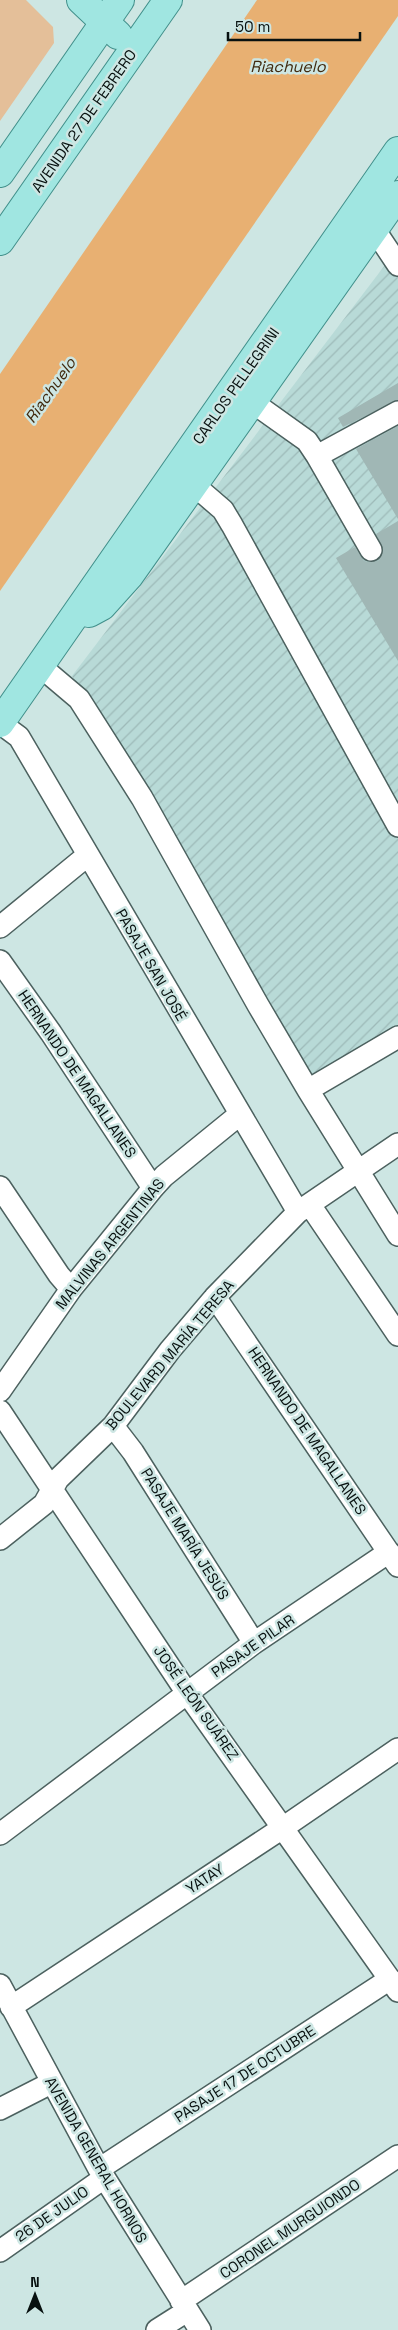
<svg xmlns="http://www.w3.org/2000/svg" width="398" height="2330" viewBox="0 0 398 2330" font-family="'Space Grotesk',sans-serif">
<defs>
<pattern id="industrial-furrows" width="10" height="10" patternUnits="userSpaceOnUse" patternTransform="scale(1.25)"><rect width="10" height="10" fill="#b8dad7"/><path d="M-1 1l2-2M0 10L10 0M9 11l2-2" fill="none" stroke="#9dbab8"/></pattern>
</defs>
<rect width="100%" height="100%" fill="#cde6e3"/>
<path fill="url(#industrial-furrows)" d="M 398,248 L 398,1042 L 315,1091 L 72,676 Z"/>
<path fill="#e4bf99" d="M 0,0 L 26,0 L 53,27 L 54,43 L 0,121 Z"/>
<path fill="#e8b072" d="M 257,0 L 398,0 L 398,16 L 0,591 L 0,374 Z"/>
<path fill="#a0b7b5" d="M 398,383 L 398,400 L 343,427 L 338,418 Z
M 398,426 L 398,519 L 356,449 Z
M 398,521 L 398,661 L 336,558 L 355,547 L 364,561 L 370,562 L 378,561 L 383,550 L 376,534 Z"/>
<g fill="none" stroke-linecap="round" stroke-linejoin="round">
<defs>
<path id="minor" d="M 362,220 L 374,229 L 398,265
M 241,394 L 307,441 L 317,456
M 194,485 L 223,510 L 232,525 L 398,826
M 371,550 L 317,456 L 398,412
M 40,666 L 79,699 L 142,798 L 258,1005 L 308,1090 L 398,1235
M 0,723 L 19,737 L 298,1212
M 0,927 L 88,855
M 0,961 L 51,1033 L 153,1188
M 308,1090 L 398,1037
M 0,1187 L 59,1275 L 71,1289
M 310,1205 L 398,1335
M 215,1297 L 398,1566
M 0,1391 L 71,1289 L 153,1188 L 164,1176 L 239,1115
M 0,1411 L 187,1693 L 398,1991
M 113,1426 L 133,1452 L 254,1643
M 0,1539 L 44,1504 L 58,1479 L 113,1426 L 170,1350 L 215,1297 L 298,1212 L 398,1144
M 0,1834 L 254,1643 L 389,1552
M 0,1985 L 99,2169 L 200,2330
M 11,2007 L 284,1827 L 398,1749
M 0,2109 L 51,2083
M 99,2169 L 390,1979
M 0,2251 L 104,2178
M 181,2301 L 398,2156
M 157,2330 L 187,2311"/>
<path id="major" d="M 81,0 L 118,35
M 0,173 L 120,0
M 0,241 L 168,0
M 89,613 L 102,606 L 129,576 L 398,195
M 0,723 L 398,151"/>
</defs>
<use href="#minor" stroke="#4c615f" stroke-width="24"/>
<use href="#major" stroke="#42908b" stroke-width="30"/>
<use href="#minor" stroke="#fff" stroke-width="21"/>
<use href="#major" stroke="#a0e6e1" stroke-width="28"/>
</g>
<g text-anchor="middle" stroke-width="5" stroke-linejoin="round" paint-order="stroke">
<g font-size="15" fill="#081110" stroke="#cde6e3">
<text transform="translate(84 121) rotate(-55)" y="5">AVENIDA 27 DE FEBRERO</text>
<text transform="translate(236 386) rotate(-55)" y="5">CARLOS PELLEGRINI</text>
<text transform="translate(151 965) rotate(60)" y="5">PASAJE SAN JOSÉ</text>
<text transform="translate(77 1074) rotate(56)" y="5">HERNANDO DE MAGALLANES</text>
<text transform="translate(110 1244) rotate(-51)" y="5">MALVINAS ARGENTINAS</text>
<text transform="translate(170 1355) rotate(-50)" y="5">BOULEVARD MARÍA TERESA</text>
<text transform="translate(307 1431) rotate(56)" y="5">HERNANDO DE MAGALLANES</text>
<text transform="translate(185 1534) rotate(58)" y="5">PASAJE MARÍA JESÚS</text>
<text transform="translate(253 1646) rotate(-35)" y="5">PASAJE PILAR</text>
<text transform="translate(196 1703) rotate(55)" y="5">JOSÉ LEÓN SUÁREZ</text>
<text transform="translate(205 1879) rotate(-33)" y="5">YATAY</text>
<text transform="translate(245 2074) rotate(-33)" y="5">PASAJE 17 DE OCTUBRE</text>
<text transform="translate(96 2160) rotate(60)" y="5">AVENIDA GENERAL HORNOS</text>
<text transform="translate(52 2214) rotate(-35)" y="5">26 DE JULIO</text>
<text transform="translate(290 2229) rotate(-34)" y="5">CORONEL MURGUIONDO</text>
</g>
<g font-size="16" font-style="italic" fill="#412a0f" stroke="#cde6e3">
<text x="288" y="72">Riachuelo</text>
<text transform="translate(50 390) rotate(-55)" y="6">Riachuelo</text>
</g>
</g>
<g transform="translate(35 2295)" stroke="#cde6e3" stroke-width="4" paint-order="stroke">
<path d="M0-4L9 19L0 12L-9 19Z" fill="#081110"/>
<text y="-8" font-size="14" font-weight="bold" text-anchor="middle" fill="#081110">N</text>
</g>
<path d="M228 32v8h132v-8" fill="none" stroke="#081110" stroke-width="2.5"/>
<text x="235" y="32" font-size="15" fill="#081110" stroke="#cde6e3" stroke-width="4" paint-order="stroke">50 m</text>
</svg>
